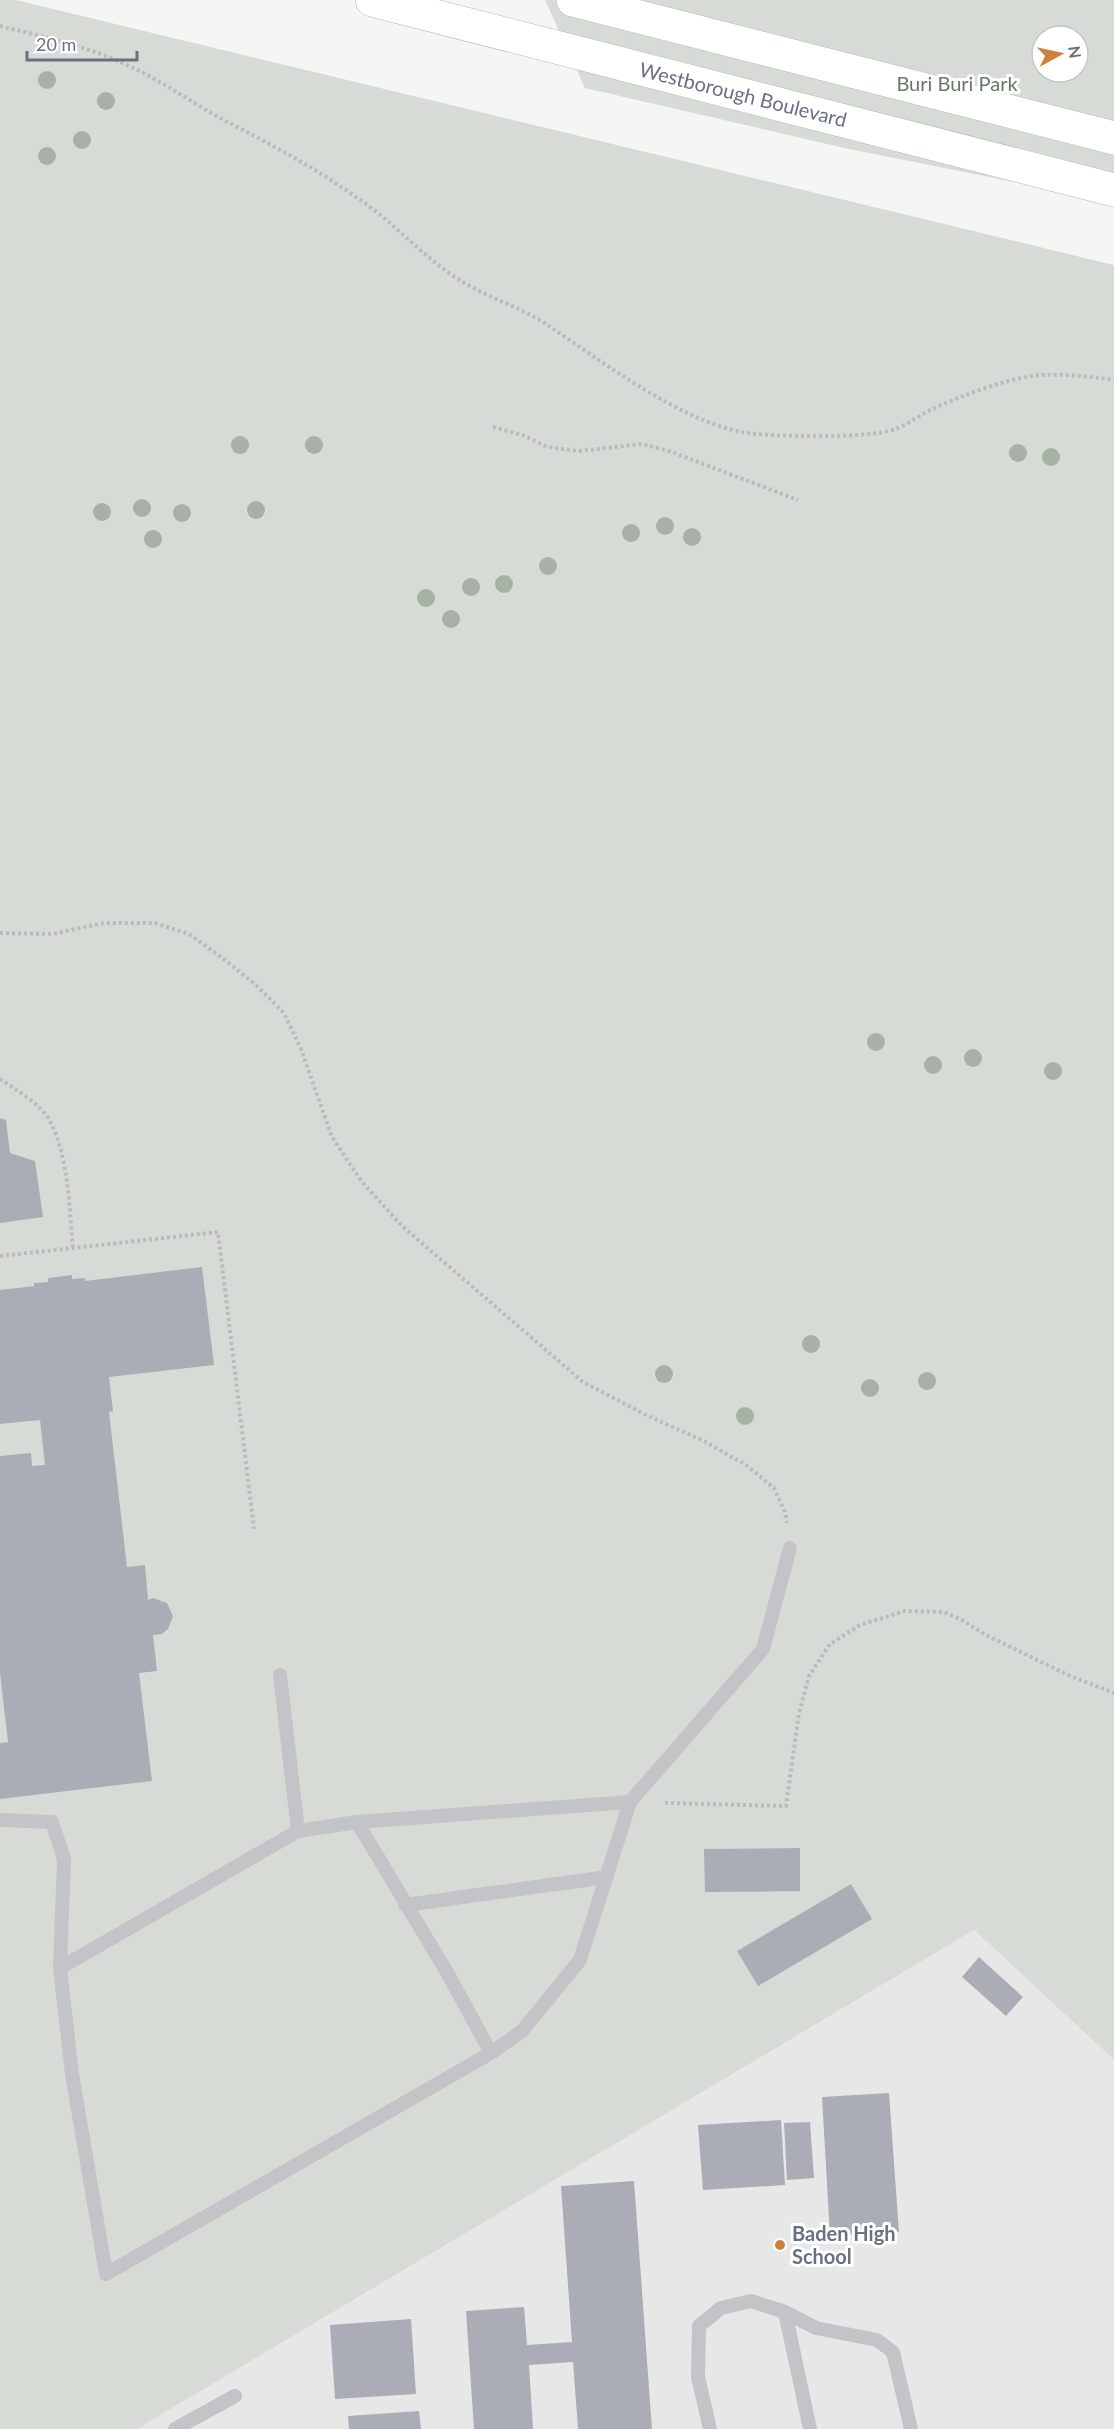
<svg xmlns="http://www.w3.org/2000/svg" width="1114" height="2429" viewBox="0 0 1114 2429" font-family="Lato,sans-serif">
<rect width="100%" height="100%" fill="#f5f6f3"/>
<path fill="#e6e7e7" d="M 974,1930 L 1114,2060 L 1114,2429 L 137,2429 Z"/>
<path fill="#d6dcd5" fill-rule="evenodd" d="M 0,0 L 16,0 L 1114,265 L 1114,2060 L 974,1930 L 137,2429 L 0,2429 Z
M 545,0 L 1114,0 L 1114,202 L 849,149 L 585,88 ZM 1042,36 L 1078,36 L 1078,72 L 1042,72 Z"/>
<path fill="#aaadb5" d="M 0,1118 L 6,1120 L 10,1153 L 35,1161 L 43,1217 L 0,1223 Z
M 202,1267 L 214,1365 L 109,1377 L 113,1411 L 109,1412 L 127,1567 L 145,1565 L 148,1600 L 153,1598 L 167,1603 L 173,1616 L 168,1629 L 162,1634 L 153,1635 L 157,1671 L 139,1673 L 152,1781 L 0,1799 L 0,1743 L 8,1742 L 0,1673 L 0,1456 L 31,1453 L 32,1466 L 45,1465 L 40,1420 L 0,1424 L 0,1290 L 34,1286 L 34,1283 L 48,1282 L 48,1278 L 72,1275 L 72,1279 L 85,1278 L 85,1281 Z
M 800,1848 L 800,1891 L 705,1892 L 704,1849 Z
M 851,1884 L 872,1919 L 758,1986 L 737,1951 Z
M 979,1957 L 1023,1997 L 1006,2016 L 962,1977 Z
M 889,2093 L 899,2232 L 830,2236 L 822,2097 Z
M 781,2120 L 785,2185 L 703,2190 L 698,2125 Z
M 810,2122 L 814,2178 L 787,2180 L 784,2123 Z
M 634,2181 L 652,2429 L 578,2429 L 573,2362 L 529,2365 L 533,2429 L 474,2429 L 466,2311 L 524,2307 L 527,2345 L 572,2342 L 561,2186 Z
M 411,2319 L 416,2394 L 335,2399 L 330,2325 Z
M 419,2411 L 421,2429 L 349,2429 L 348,2416 Z"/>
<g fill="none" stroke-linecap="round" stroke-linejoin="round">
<defs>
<path id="secondary" d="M 372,0 L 1114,190
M 573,0 L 1114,138"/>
</defs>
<use href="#secondary" stroke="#b5b7bd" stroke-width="34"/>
<path stroke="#babbbe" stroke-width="4" stroke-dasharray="3 3" stroke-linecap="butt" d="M 0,26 C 42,36 85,46 125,64 C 159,79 189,101 222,119 C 268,143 314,167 356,197 C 394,222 424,259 463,282 C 489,298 520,307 546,324 C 600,360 677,419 741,432 C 767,437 872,439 895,429 C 907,425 917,417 928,411 C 959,397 1006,378 1040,375 C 1064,374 1090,376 1114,380
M 493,427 L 525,436 L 547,447 L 579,451 L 642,444 L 669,451 L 798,500
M 0,933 L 52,934 L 104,923 L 155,923 L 189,934 L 221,957 L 256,985 L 284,1013 L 301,1049 L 332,1137 L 362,1182 L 402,1226 L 583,1382 L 646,1415 L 704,1441 L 746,1465 L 774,1488 L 785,1512 L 787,1523
M 0,1079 C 15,1089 42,1105 50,1121 C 69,1158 69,1207 73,1248
M 0,1256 L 218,1232 L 254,1529
M 665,1803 L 786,1806 L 799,1713 L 809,1676 L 830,1644 L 860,1625 L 905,1611 L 944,1612 L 962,1620 L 984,1634 L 1068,1675 L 1114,1693"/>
<path stroke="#c3c4c8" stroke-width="14" d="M 280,1675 L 298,1831
M 630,1802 L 357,1822 L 298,1831 L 60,1968 L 72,2074 L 106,2274 L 491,2053 L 522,2031 L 580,1960 L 630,1802 L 763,1649 L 790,1548
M 0,1820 L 52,1822 L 64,1859 L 60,1968
M 357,1822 L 448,1974 L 491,2053
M 405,1905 L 607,1877
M 785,2312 L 810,2429
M 175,2429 L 235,2396
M 710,2429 L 698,2377 L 699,2326 L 721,2308 L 751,2301 L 785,2312 L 816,2328 L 877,2340 L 893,2352 L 911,2429"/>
<use href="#secondary" stroke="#fff" stroke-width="33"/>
</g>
<g fill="#a7b1a6">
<circle cx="47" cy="80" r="9"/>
<circle cx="106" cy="101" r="9"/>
<circle cx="82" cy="140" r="9"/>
<circle cx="47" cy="156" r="9"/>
<circle cx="240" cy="445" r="9"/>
<circle cx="314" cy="445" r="9"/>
<circle cx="1018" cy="453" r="9"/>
<circle cx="1051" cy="457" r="9"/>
<circle cx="142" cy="508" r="9"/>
<circle cx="256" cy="510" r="9"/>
<circle cx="102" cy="512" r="9"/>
<circle cx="182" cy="513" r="9"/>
<circle cx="665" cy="526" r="9"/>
<circle cx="631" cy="533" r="9"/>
<circle cx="692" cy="537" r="9"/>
<circle cx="153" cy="539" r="9"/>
<circle cx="548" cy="566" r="9"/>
<circle cx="504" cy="584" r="9"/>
<circle cx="471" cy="587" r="9"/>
<circle cx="426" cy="598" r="9"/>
<circle cx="451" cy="619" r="9"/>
<circle cx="876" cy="1042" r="9"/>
<circle cx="973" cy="1058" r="9"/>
<circle cx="933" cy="1065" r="9"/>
<circle cx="1053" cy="1071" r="9"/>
<circle cx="811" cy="1344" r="9"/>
<circle cx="664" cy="1374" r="9"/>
<circle cx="927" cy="1381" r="9"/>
<circle cx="870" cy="1388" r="9"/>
<circle cx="745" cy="1416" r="9"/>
</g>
<circle fill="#cf803a" stroke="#fff" stroke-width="2" cx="780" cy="2245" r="6"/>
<g text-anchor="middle" stroke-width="6" stroke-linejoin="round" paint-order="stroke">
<g font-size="20" fill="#677967" stroke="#fff">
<text x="957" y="91">Buri Buri Park</text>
</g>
<g font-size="20" fill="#697081" stroke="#fff">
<text transform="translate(743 95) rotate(14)" y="7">Westborough Boulevard</text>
</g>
<g font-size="20" font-weight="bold" fill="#697081" stroke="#fff" text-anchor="start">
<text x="792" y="2241">Baden High<tspan x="792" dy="23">School</tspan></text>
</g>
</g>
<g transform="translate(1060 54) rotate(82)"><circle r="28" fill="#ffffff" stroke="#c3c6cd" stroke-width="1.5"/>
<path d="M0-4.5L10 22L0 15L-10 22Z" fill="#cf803a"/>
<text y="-9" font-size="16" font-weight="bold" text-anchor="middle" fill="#697081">N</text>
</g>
<path d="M27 51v9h110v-9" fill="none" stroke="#697081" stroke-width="3"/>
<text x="36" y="51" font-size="18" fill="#697081" stroke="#ffffff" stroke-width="4.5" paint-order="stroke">20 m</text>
</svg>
